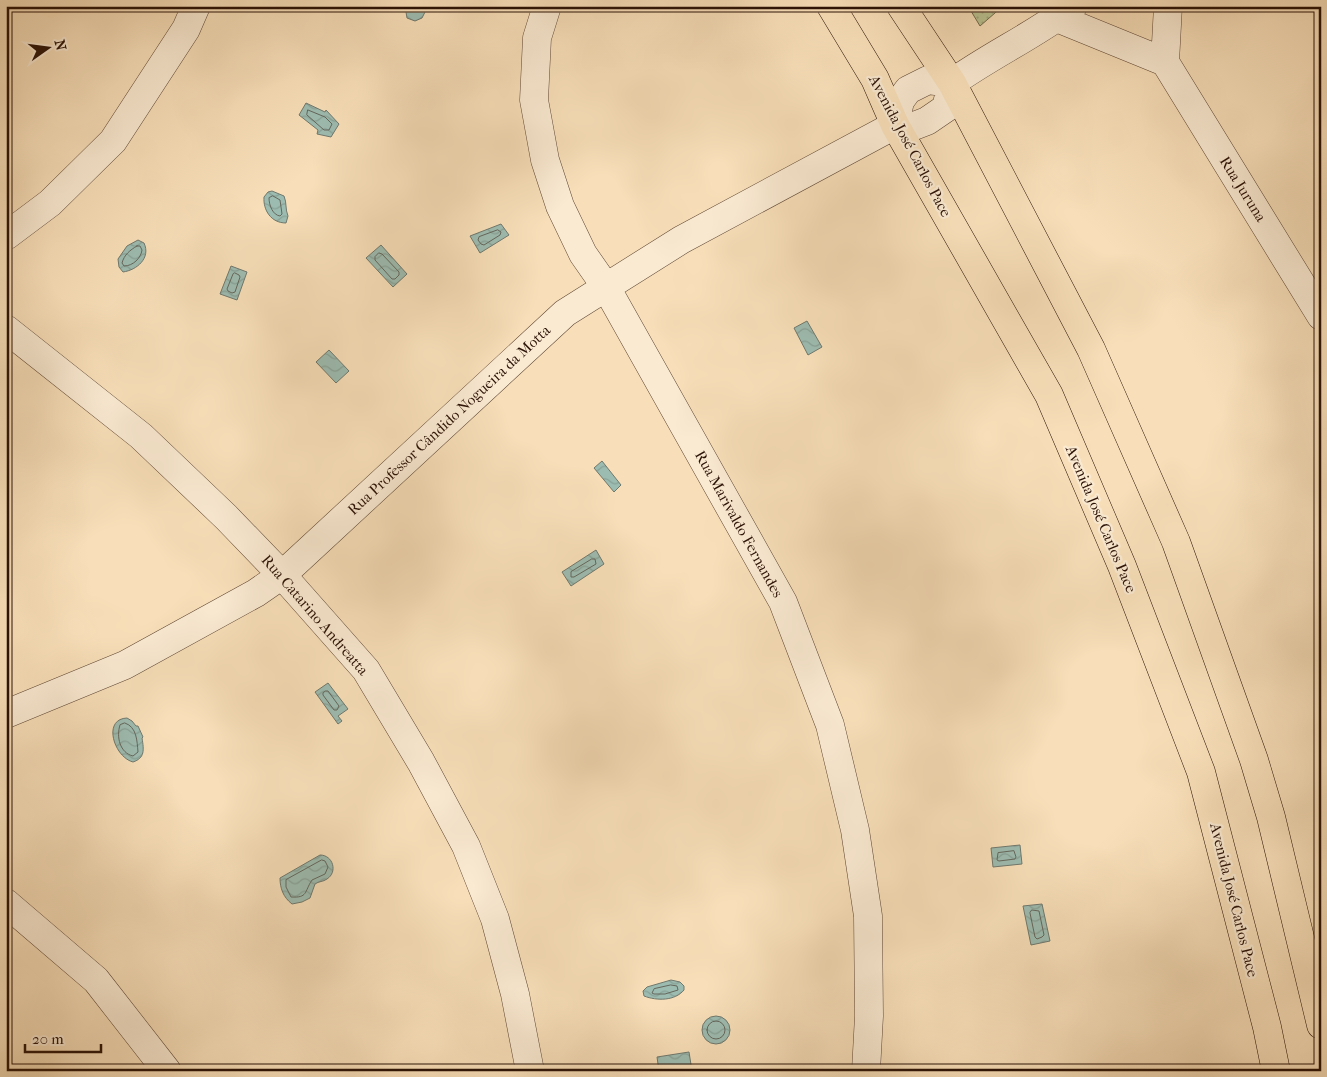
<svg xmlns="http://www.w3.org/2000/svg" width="1327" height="1077" viewBox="0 0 1327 1077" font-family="'IM FELL French Canon',serif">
<defs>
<pattern id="park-dots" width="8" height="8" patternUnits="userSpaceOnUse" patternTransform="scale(1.25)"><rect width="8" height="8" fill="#bac291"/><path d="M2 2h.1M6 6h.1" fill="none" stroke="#a0a67c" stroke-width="1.8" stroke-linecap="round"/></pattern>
<pattern id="water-waves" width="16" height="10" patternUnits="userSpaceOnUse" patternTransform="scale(1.25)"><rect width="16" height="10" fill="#9dbcb1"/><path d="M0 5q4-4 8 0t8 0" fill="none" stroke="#87a197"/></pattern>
</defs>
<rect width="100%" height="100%" fill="#f8dfb9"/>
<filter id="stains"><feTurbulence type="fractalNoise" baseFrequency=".004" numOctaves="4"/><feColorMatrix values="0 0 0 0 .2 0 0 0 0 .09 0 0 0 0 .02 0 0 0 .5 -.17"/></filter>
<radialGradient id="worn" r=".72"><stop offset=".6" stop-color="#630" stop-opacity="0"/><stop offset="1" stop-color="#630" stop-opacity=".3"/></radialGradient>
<path fill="url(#park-dots)" stroke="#726a4c" d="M 968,6 L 1003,6 L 980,26 Z"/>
<path fill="url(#water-waves)" stroke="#6f786d" d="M 407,6 L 428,6 L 422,18 L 415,21 L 407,18 L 406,12 Z
M 306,103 L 325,112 L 326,110 L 339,124 L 331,137 L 317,134 L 318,130 L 299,115 Z
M 272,191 L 284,196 C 287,203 285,209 288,216 L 286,223 C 271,223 263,210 264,197 L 268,192 Z
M 501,224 L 509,235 L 480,253 L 470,236 Z
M 138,240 L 144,243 C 151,258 137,270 123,272 L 119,267 L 118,259 L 127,246 Z
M 381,245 L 407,274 L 393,287 L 366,258 Z
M 231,266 L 247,272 L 237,300 L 220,294 Z
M 807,321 L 822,347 L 808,355 L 794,328 Z
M 329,350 L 349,371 L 336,383 L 316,362 Z
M 602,461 L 621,485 L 614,492 L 594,468 Z
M 596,550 L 604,564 L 571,586 L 562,572 Z
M 328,683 L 348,709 L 338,716 L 342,721 L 338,724 L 315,692 Z
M 127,718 L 132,721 L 136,726 L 138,726 L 143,737 L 142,738 C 144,750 145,758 133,762 C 114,757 102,719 127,718 Z
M 1020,845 L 1022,864 L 993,867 L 991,848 Z
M 320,855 C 333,855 338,872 327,879 C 323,882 319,881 315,884 L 310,898 L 302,902 L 292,904 C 283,897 280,888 280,878 Z
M 1042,904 L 1050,941 L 1031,945 L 1023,906 Z
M 671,980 L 680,982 L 684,986 L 684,990 C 675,1001 657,1001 644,996 L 643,991 L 647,987 Z
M702 1030a14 14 0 1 1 28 0a14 14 0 1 1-28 0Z
M 689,1052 L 692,1071 L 659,1071 L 657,1057 Z"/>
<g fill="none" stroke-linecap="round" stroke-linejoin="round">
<path stroke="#64675c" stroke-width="1" d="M 308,110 L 325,117 L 332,124 L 329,130 L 324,130 L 307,115 Z
M 273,196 L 280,200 L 282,214 L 280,216 C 273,215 269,206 269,198 Z
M 498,230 L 501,232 L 500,235 L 484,245 L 481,244 L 478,240 L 479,237 Z
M 137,246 L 140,246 L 142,250 C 141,258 133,266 124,266 L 122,263 C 124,255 130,250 137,246 Z
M 379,253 L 382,254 L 399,272 L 399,275 L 395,279 L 392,279 L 375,260 L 375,257 Z
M 235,273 L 239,275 L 240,277 L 235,292 L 232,293 L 228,291 L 227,289 L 233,274 Z
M 592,559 L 595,559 L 596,564 L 574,577 L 571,577 L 571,572 Z
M 326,691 L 328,691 L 339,706 L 337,710 L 334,710 L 323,695 L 323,693 Z
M 125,723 C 137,727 137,741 138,752 L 133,756 C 120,753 116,737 120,725 Z
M 1014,851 L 1016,857 L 1015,859 L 999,861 L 997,860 L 998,853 Z
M 322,860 L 325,861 L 328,867 L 325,874 L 312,880 C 304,892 308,898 291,897 L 286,887 L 286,880 Z
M 1032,910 L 1039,911 L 1044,935 L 1042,937 L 1037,939 L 1035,937 L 1030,913 Z
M 671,985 L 677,986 L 678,990 L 665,994 L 654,994 L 652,993 L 654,989 Z
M707 1030a9 9 0 1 1 18 0a9 9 0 1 1-18 0Z"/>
<defs>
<path id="minor" d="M 547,6 L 537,38 L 534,100 L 545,160 L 560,206 L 583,254 L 606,287 L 783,602 L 830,725 L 855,830 L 868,916 L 869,1016 L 866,1071
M 1168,6 L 1165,62 L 1321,316
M 1057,18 L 1165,62
M 952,83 C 991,55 1035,35 1073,6
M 895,125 L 900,101 L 908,90 L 928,80 L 952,83
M 895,125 L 914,126 L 927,121 L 946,108 L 952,83
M 6,236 L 50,203 L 113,141 L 186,29 L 196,6
M 6,329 L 141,436 L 226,517 L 282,575 L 366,670 L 421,762 L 466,846 L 495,919 L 515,994 L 530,1071
M 6,714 L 125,665 L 256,593 L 282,575 L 565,313 L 681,240 L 895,125
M 6,903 L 96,980 L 167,1071"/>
<path id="major" d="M 831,6 L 875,79 L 895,125 L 1049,395 L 1122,566 L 1201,772 L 1267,1027 L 1276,1071
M 901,6 L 952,83 L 1091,349 L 1176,542 L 1254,760 L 1271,817 L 1321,1025"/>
</defs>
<use href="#minor" stroke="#5e4533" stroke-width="29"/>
<use href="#major" stroke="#2b1206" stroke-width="29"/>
<use href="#minor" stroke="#faead2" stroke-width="28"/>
<use href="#major" stroke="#f8dfb9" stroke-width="28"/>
</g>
<g text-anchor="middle" stroke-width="4.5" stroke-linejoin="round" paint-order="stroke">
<g font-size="15" fill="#2b1206" stroke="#faead2">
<text transform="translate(910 146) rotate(62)" y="5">Avenida José Carlos Pace</text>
<text transform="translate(1243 189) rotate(58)" y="5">Rua Juruna</text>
<text transform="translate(449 420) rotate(-43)" y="5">Rua Professor Cândido Nogueira da Motta</text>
<text transform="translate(1101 519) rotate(67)" y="5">Avenida José Carlos Pace</text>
<text transform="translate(739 524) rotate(61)" y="5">Rua Marivaldo Fernandes</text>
<text transform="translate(315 615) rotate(49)" y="5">Rua Catarino Andreatta</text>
<text transform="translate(1234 900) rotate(76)" y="5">Avenida José Carlos Pace</text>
</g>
</g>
<rect width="1327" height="1077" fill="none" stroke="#f8dfb9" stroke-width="25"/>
<rect x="8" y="8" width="1312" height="1062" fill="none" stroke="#2b1206" stroke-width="2.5"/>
<rect x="12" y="12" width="1302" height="1052" fill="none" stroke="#2b1206"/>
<g transform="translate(48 48) rotate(76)" stroke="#faead2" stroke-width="4" paint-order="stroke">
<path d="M0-4L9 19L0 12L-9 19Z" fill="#2b1206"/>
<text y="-8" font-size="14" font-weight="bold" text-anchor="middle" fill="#2b1206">N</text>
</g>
<path d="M25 1044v8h76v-8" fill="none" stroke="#2b1206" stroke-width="2.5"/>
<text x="32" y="1044" font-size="15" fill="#2b1206" stroke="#faead2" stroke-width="4" paint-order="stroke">20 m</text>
<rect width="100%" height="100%" filter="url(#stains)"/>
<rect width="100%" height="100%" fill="url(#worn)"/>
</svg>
